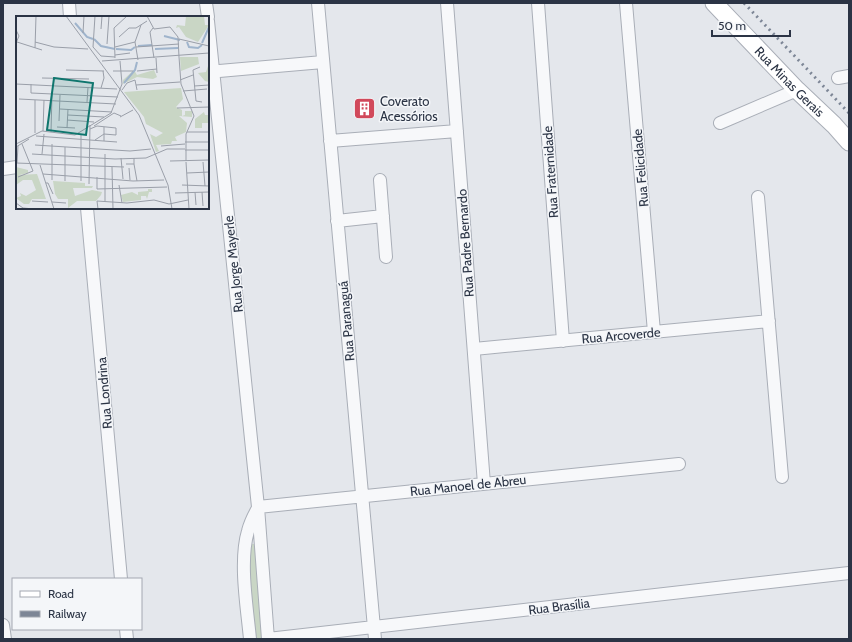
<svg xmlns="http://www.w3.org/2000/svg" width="852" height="642" viewBox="0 0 852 642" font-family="Cabin,sans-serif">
<rect width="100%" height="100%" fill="#e4e7ec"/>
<path fill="#c9d6c5" d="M 252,544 L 254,544 L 256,547 L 263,639 L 255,639 L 248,547 L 249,545 Z"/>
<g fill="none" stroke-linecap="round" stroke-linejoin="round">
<defs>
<path id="street" d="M 69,3 L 70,17
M 206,3 L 208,17
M 318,3 L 375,639
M 447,3 L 484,484
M 538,3 L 563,341
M 626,3 L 654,332
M 208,21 L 258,507 L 268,639
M 208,72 L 323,62
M 838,78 L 849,76
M 720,123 L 797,90
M 330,141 L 457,131
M 3,169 L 17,167
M 380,180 L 386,257
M 758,197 L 782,477
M 87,208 L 121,579
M 337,221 L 383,216
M 474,349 L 769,321
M 258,507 L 679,464
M 3,625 L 5,639
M 126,629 L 127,639
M 250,639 C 247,607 239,561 248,531 C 250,523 254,515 258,508
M 268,639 L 849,573"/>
<g id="secondary">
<path id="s1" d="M 714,3 L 797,90 L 834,125 L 849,142"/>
</g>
</defs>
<use href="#street" stroke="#a9aeb7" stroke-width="14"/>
<use href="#secondary" stroke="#a9aeb7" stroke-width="19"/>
<use href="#street" stroke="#f7f8fa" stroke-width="12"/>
<use href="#secondary" stroke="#fff" stroke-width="17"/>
<path stroke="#7d8696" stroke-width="3" stroke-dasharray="2 4" stroke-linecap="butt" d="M 744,3 L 849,113"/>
</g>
<defs>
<symbol id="building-square" viewBox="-11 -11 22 22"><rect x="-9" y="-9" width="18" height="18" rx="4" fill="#d1495b" stroke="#f4f6f9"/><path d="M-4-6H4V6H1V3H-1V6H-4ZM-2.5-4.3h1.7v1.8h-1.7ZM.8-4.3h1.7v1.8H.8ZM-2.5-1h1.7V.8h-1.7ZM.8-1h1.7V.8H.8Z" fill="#fff"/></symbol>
</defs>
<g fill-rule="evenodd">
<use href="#building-square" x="352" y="96" width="25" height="25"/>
</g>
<g text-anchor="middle" stroke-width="3" stroke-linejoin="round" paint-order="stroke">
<g font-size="13" fill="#2b3445" stroke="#f4f6f9">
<text dy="5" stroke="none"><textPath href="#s1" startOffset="109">Rua Minas Gerais</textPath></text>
<text transform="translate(640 168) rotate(-95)" y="5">Rua Felicidade</text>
<text transform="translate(550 172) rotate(-94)" y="5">Rua Fraternidade</text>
<text transform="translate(465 243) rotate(-94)" y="5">Rua Padre Bernardo</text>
<text transform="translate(233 264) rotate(-96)" y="5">Rua Jorge Mayerle</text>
<text transform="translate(346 321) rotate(-95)" y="5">Rua Paranaguá</text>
<text transform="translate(621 335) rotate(-5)" y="5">Rua Arcoverde</text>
<text transform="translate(104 393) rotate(-95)" y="5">Rua Londrina</text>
<text transform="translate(468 485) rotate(-6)" y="5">Rua Manoel de Abreu</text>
<text transform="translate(559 606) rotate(-7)" y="5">Rua Brasília</text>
</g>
<g font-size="13" fill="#2b3445" stroke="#f4f6f9" text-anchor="start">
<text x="380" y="106">Coverato<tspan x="380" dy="15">Acessórios</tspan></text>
</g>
</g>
<g transform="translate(16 16)">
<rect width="193" height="193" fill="#e4e7ec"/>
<path d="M 164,41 L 182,41 L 183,48 L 165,55 Z" fill="#c9d6c5"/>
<path d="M 170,0 L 188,0 L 189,9 L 193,9 L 182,26 L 170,21 L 163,11 L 160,12 L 161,9 L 169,10 ZM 193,47 L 193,66 L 189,65 L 182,57 L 190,56 ZM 118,54 L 121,59 L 138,54 L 141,61 L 137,63 L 121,61 L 107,68 L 107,64 ZM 165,72 L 167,83 L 160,91 L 166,94 L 166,100 L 169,99 L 169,95 L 176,95 L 176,101 L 163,100 L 171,107 L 170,116 L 159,121 L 161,125 L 156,125 L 155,128 L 140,129 L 143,135 L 140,136 L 134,118 L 140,121 L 147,117 L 130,108 L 128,101 L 108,76 ZM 188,96 L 189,99 L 193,99 L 193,107 L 186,107 L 186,112 L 179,112 L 179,103 ZM 0,151 L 12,154 L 12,157 L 3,159 L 21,158 L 30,183 L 16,183 L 13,188 L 8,188 L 0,182 L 5,180 L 4,177 L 10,180 L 20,174 L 16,164 L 7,164 L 0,169 ZM 37,165 L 69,167 L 69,170 L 77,170 L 76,172 L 57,172 L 59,180 L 76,174 L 86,176 L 85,179 L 80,185 L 61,185 L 52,192 L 52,183 L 42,183 L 39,178 ZM 132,173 L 136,173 L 136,176 L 133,176 L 131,183 L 130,180 L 125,180 L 125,184 L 107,186 L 105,179 L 116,176 L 122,179 L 122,176 L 132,175 Z" fill="#c9d6c5"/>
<path fill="none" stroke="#9fb4cc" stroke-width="2" d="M 59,7 L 71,21 L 77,23M 148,20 L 164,24M 78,23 L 85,30 L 99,33M 171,26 L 173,31 L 182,32 L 186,29M 186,27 L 193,11M 122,30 L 136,29M 100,33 L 115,34 L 119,31M 139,33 L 162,32M 108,67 L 119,54 L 121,46"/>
<path fill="none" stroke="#9a9fa9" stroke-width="1" d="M 50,0 L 123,99 L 152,169 L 156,193M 79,0 L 77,31 L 85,40 L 99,41M 131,0 L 138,13 L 154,11M 154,11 L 162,21 L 163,41M 98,12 L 99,42M 98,12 L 111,0M 137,12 L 134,16 L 138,42M 85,13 L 86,0M 0,14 L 3,20 L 0,27M 67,17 L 68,0M 103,21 L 113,12 L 120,12 L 131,5M 163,23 L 193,30M 1,26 L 26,34M 19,26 L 38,31 L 72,33M 91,28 L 93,0M 99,31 L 119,26M 120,31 L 163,28M 19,32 L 20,0M 99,39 L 114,37M 163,41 L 165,68 L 178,100 L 170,118 L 170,145M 140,42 L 141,57M 122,44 L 119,26 L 125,9M 86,45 L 193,37M 184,51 L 177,54 L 180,85 L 186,86M 50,54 L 88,55M 97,55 L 117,55M 121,55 L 141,53M 26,62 L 73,63M 164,64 L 177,59M 0,68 L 101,73M 15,68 L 15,77 L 102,81M 120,69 L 164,66M 178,70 L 193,69M 85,72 L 88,62 L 87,55M 106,74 L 111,67 L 119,64 L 121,74M 167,75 L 191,73M 3,83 L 100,88M 71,86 L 72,71M 161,92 L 193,91M 44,93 L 96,96M 52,99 L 88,101M 104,101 L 117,94M 51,104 L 78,106M 43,105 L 44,79M 78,110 L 98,97 L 105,100M 41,111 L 59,112M 51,112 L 52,93M 74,113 L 81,110 L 100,112 L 100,119 L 88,118 L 79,124M 27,115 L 28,84M 35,116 L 36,78M 171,116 L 193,116M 19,117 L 19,84M 20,120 L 101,126M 88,125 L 88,111M 169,126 L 193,126M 0,128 L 26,115 L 59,119 L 95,97 L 106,68 L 104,45M 36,128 L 36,164M 19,129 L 114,135 L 135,133M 145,130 L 169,128M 0,131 L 13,123M 169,134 L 192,134M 16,138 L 99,143 L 130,142 L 151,133 L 169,133M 26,138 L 28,118M 89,138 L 89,186M 105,142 L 107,163M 154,145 L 193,144M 170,146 L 173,193M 187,146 L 189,170M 0,147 L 108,151M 1,147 L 2,130M 110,148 L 118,148 L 118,142M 118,148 L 121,165M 24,149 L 38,193M 96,151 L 97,193M 113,152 L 114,164M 171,157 L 193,156M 27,158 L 117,165 L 148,164M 2,161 L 17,155 L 6,128M 81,161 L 81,173 L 151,171M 49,165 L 49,131M 65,165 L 65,118M 30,167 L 32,167 L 37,178M 73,168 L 74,109M 103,169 L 106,187M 166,169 L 193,170M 179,176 L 180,189M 186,176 L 187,190M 159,177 L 193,176M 16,185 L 32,186M 36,186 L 50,187M 0,187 L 7,192 L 18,193M 82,193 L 81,185 L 111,187 L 138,184 L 153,188 L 172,184"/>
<path fill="#0f766e" fill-opacity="0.15" stroke="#0f766e" stroke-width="2" d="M 38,62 L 77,67 L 70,119 L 31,114 Z"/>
<rect width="193" height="193" fill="none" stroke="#2b3445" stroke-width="2"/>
</g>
<rect width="852" height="642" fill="none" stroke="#2b3445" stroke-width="8"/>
<rect x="12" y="578" width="130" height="52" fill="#f4f6f9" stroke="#a4a8b1"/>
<rect x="20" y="591" width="20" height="6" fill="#ffffff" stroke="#a4a8b1"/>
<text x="48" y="598" font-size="12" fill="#2b3445">Road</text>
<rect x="20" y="611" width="20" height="6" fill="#7d8696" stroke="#a4a8b1"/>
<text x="48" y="618" font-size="12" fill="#2b3445">Railway</text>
<path d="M712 30v6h78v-6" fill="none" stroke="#2b3445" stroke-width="2"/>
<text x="718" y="30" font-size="12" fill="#2b3445" stroke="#f4f6f9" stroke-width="3" paint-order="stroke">50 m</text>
</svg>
